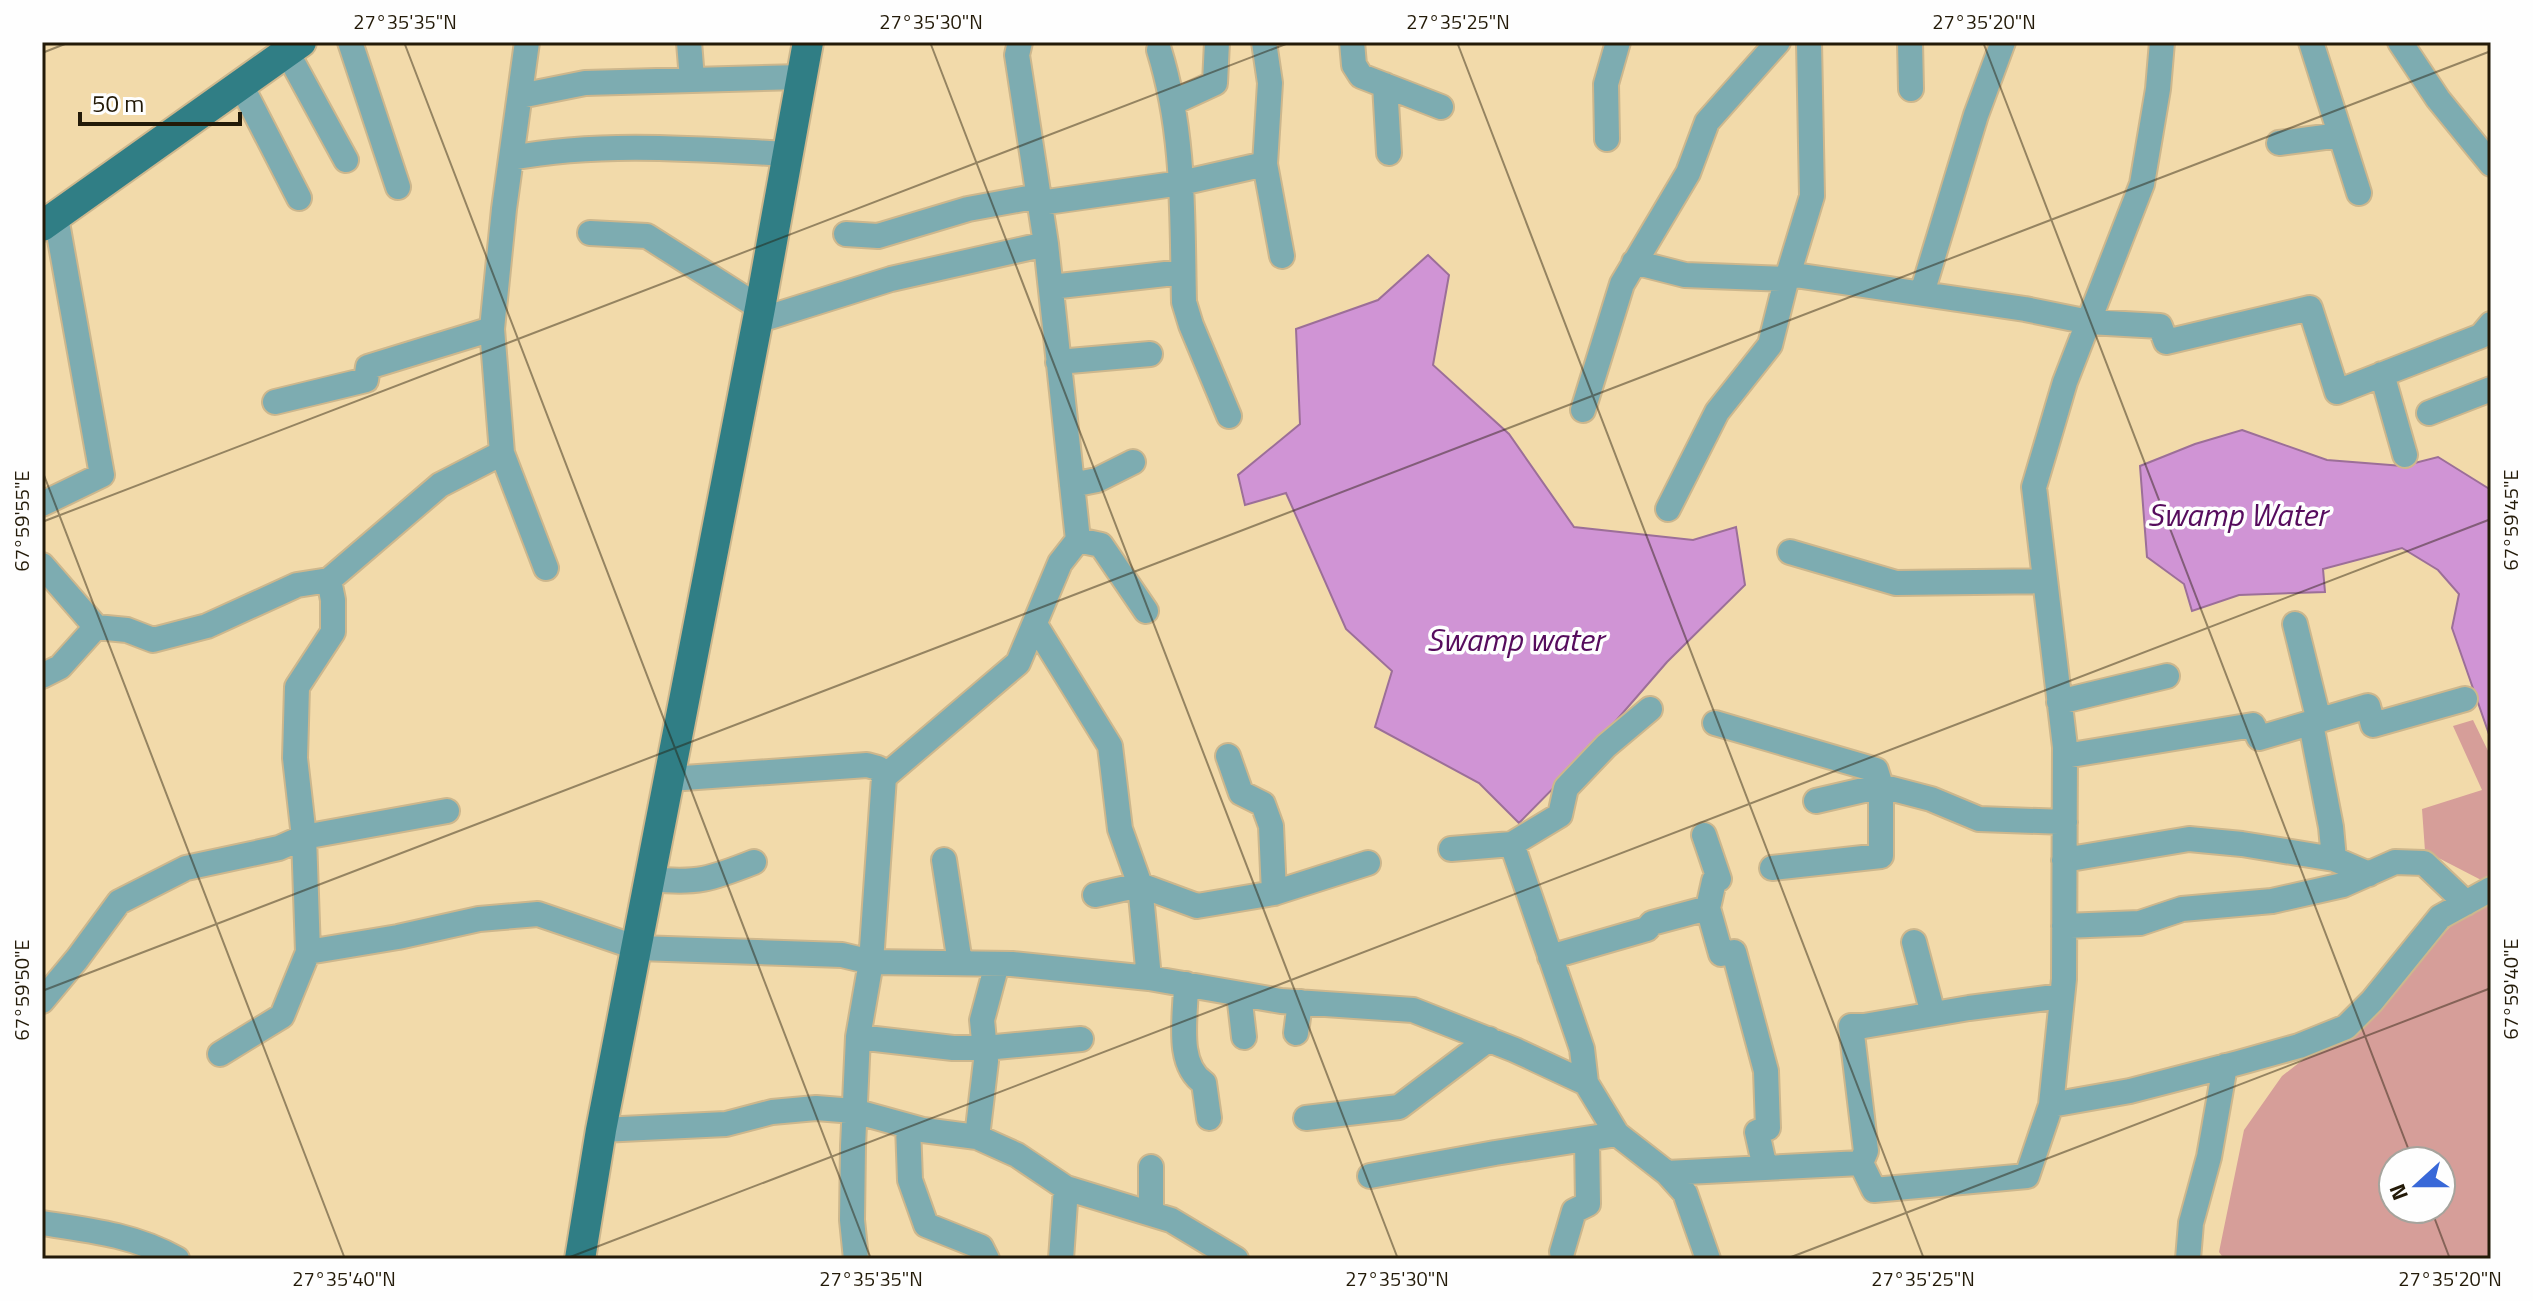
<svg xmlns="http://www.w3.org/2000/svg" width="2533" height="1301" viewBox="0 0 2533 1301" font-family="'Titillium Web',sans-serif">
<rect width="100%" height="100%" fill="#f2daaa"/>
<path fill="#d69e99" fill-rule="evenodd" d="M 2473,720 L 2491,757 L 2491,879 L 2485,882 L 2425,851 L 2422,809 L 2482,790 L 2453,726 Z
M 2491,902 L 2491,1259 L 2224,1259 L 2219,1252 L 2244,1130 L 2282,1076 L 2323,1044 L 2353,1032 L 2461,915 ZM 2393,1161 L 2441,1161 L 2441,1209 L 2393,1209 Z"/>
<path fill="#d094d5" stroke="#9c6f98" stroke-width="2" d="M 1428,255 L 1449,275 L 1433,365 L 1509,434 L 1574,527 L 1693,540 L 1736,527 L 1745,585 L 1667,662 L 1588,753 L 1519,823 L 1479,783 L 1375,727 L 1392,671 L 1346,629 L 1286,493 L 1245,505 L 1238,475 L 1300,424 L 1296,329 L 1378,300 Z
M 2242,430 L 2327,460 L 2403,466 L 2438,457 L 2491,490 L 2491,740 L 2452,628 L 2459,594 L 2438,570 L 2402,548 L 2323,569 L 2325,592 L 2239,595 L 2192,611 L 2184,584 L 2147,557 L 2140,466 L 2195,444 Z"/>
<g fill="none" stroke-linecap="round" stroke-linejoin="round">
<defs>
<path id="minor" d="M 350,42 L 398,187
M 527,42 L 504,209 L 492,329 L 502,453 L 546,568
M 689,42 L 692,79
M 1264,42 L 1270,83 L 1265,164 L 1282,256
M 1352,42 L 1354,65 L 1361,76 L 1441,107
M 1910,42 L 1911,89
M 2311,42 L 2359,193
M 2400,42 L 2438,99 L 2491,164
M 1159,50 C 1185,133 1182,216 1184,302 L 1191,325 L 1229,416
M 287,52 L 346,160
M 241,85 L 299,198
M 1385,85 L 1389,153
M 520,96 L 585,83 L 801,77
M 1174,102 L 1215,83 L 1217,42
M 1607,139 L 1606,84 L 1618,42
M 2279,143 L 2340,135
M 511,158 C 603,141 695,149 787,154
M 1040,203 L 1181,183 L 1265,164
M 590,233 L 647,236 L 760,308
M 846,234 L 878,236 L 968,209 L 1039,196
M 1634,262 L 1685,275 L 1786,279
M 1788,274 L 2025,309 L 2089,322 L 2160,326 L 2166,342 L 2310,308 L 2337,392 L 2481,336 L 2491,324
M 1051,287 L 1183,272
M 1922,293 L 1976,115 L 2003,42
M 757,321 L 891,279 L 1046,244
M 1058,362 L 1150,354
M 2382,374 L 2405,455
M 275,402 L 366,380 L 368,367 L 492,329
M 1583,410 L 1622,284 L 1688,173 L 1707,122 L 1778,42
M 2429,413 L 2491,389
M 1072,485 L 1097,480 L 1133,462
M 42,504 L 102,475 L 56,217
M 1668,509 L 1717,412 L 1770,345 L 1785,285 L 1812,196 L 1809,42
M 1078,540 L 1101,545 L 1146,611
M 1790,552 L 1896,583 L 2045,581
M 42,565 L 96,627 L 127,630 L 153,640 L 207,626 L 297,585 L 329,580 L 440,485 L 502,453
M 2295,624 L 2319,721
M 1036,626 L 1110,746 L 1120,829 L 1140,885 L 1149,978
M 42,676 L 60,667 L 96,627
M 2059,702 L 2167,676
M 1715,723 L 1876,770 L 1881,786 L 1881,856 L 1772,868
M 2311,724 L 2331,827 L 2334,859
M 1228,756 L 1241,793 L 1263,804 L 1271,826 L 1274,893
M 2065,756 L 2253,725 L 2259,738 L 2368,706 L 2373,725 L 2465,699
M 884,777 L 1018,663 L 1060,563 L 1078,540 L 1046,244 L 1017,55 L 1020,42
M 670,779 L 867,765 L 878,768 L 884,777 L 871,962 L 858,1037 L 853,1146 L 852,1220 L 856,1259
M 1816,801 L 1881,786 L 1931,799 L 1979,819 L 2065,822
M 1704,835 L 1719,879 L 1714,881 L 1708,908 L 1721,954 L 1734,952 L 1766,1071 L 1768,1128 L 1757,1132 L 1765,1168
M 1512,844 L 1582,1049 L 1586,1083
M 1451,849 L 1512,844 L 1560,815 L 1566,788 L 1606,746 L 1650,709
M 944,860 L 960,963
M 2064,860 L 2189,839 L 2242,844 L 2334,859 L 2369,874
M 651,879 C 697,884 711,879 754,862
M 1095,895 L 1140,885 L 1197,906 L 1274,893 L 1368,863
M 2064,926 L 2140,923 L 2182,909 L 2272,901 L 2343,885 L 2395,862 L 2424,863 L 2466,903
M 1914,942 L 1933,1014
M 308,952 L 398,937 L 479,919 L 538,914 L 638,948 L 842,955 L 871,962 L 1012,964 L 1149,978 L 1281,1001 L 1413,1010 L 1515,1050 L 1586,1083 L 1617,1134 L 1667,1173 L 1685,1193 L 1708,1259
M 1550,957 L 1647,929 L 1652,923 L 1708,908
M 1186,984 C 1186,1015 1175,1064 1204,1083 L 1209,1118
M 1239,994 L 1244,1037
M 2062,996 L 1969,1008 L 1864,1026 L 1851,1026 L 1866,1151 L 1861,1163 L 1874,1190 L 2027,1176 L 2051,1105 L 2064,979 L 2065,747 L 2034,487 L 2065,382 L 2142,184 L 2158,89 L 2162,42
M 42,1001 L 77,959 L 119,902 L 186,868 L 279,848 L 304,837 L 447,811
M 1296,1033 L 1300,1002
M 858,1037 L 953,1048 L 985,1048 L 1081,1039
M 220,1054 L 282,1016 L 308,952 L 304,837 L 295,758 L 297,687 L 333,632 L 333,600 L 329,580
M 2051,1105 L 2130,1091 L 2238,1063 L 2299,1046 L 2346,1027 L 2372,1001 L 2440,917 L 2491,889
M 1306,1118 L 1399,1107 L 1489,1039
M 908,1126 L 910,1180 L 926,1225 L 981,1247 L 987,1259
M 601,1130 L 726,1124 L 772,1112 L 816,1108 L 854,1111 L 923,1130 L 977,1137 L 1017,1155 L 1066,1188 L 1171,1220 L 1236,1259
M 977,1137 L 986,1061 L 982,1020 L 997,964
M 1151,1167 L 1151,1213
M 1667,1173 L 1861,1163
M 1370,1176 L 1495,1153 L 1617,1134
M 42,1223 C 89,1230 135,1235 177,1259
M 1562,1252 L 1574,1211 L 1588,1204 L 1587,1139
M 1061,1259 L 1066,1188
M 2188,1259 L 2191,1223 L 2209,1157 L 2225,1066"/>
<path id="major" d="M 42,226 L 301,42
M 580,1259 L 601,1130 L 760,308 L 808,42"/>
</defs>
<use href="#minor" stroke="#cdb78d" stroke-width="28"/>
<use href="#major" stroke="#cdb78d" stroke-width="34"/>
<use href="#minor" stroke="#7dacb1" stroke-width="24"/>
<use href="#major" stroke="#307e85" stroke-width="30"/>
</g>
<path fill="none" stroke="#231a08" stroke-width="2" stroke-opacity="0.45" d="M 404,42 L 871,1259M 930,42 L 1398,1259M 1457,42 L 1924,1259M 1983,42 L 2413,1161M 42,53 L 70,42M 42,470 L 345,1259M 42,522 L 1291,42M 42,991 L 2491,51M 2431,1209 L 2450,1259M 565,1259 L 2491,519M 1786,1259 L 2491,988"/>
<g text-anchor="middle" stroke-width="7" stroke-linejoin="round" paint-order="stroke">
<g font-size="32" font-style="italic" fill="#560c5d" stroke="#fefefe">
<text x="2237" y="526">Swamp Water</text>
<text x="1515" y="651">Swamp water</text>
</g>
</g>
<rect width="2533" height="1301" fill="none" stroke="#fefefe" stroke-width="88"/>
<g transform="translate(2417 1185) rotate(249)"><circle r="38" fill="#fefefe" stroke="#a6a39c" stroke-width="2"/>
<path d="M0-6L14 30L0 20L-14 30Z" fill="#3868d8"/>
<text y="-12" font-size="22" font-weight="bold" text-anchor="middle" fill="#231a08">N</text>
</g>
<path d="M80 112v12h160v-12" fill="none" stroke="#231a08" stroke-width="4"/>
<text x="92" y="112" font-size="24" fill="#231a08" stroke="#fefefe" stroke-width="6" paint-order="stroke">50 m</text>
<rect x="44" y="44" width="2445" height="1213" fill="none" stroke="#231a08" stroke-width="3"/>
<g font-size="20" text-anchor="middle" fill="#231a08">
<text x="405" y="29">27°35'35"N</text>
<text x="931" y="29">27°35'30"N</text>
<text x="1458" y="29">27°35'25"N</text>
<text x="1984" y="29">27°35'20"N</text>
<text transform="translate(2511 520) rotate(-90)" y="7">67°59'45"E</text>
<text transform="translate(22 521) rotate(-90)" y="7">67°59'55"E</text>
<text transform="translate(2511 989) rotate(-90)" y="7">67°59'40"E</text>
<text transform="translate(22 990) rotate(-90)" y="7">67°59'50"E</text>
<text x="344" y="1286">27°35'40"N</text>
<text x="871" y="1286">27°35'35"N</text>
<text x="1397" y="1286">27°35'30"N</text>
<text x="1923" y="1286">27°35'25"N</text>
<text x="2450" y="1286">27°35'20"N</text>
</g>
</svg>
